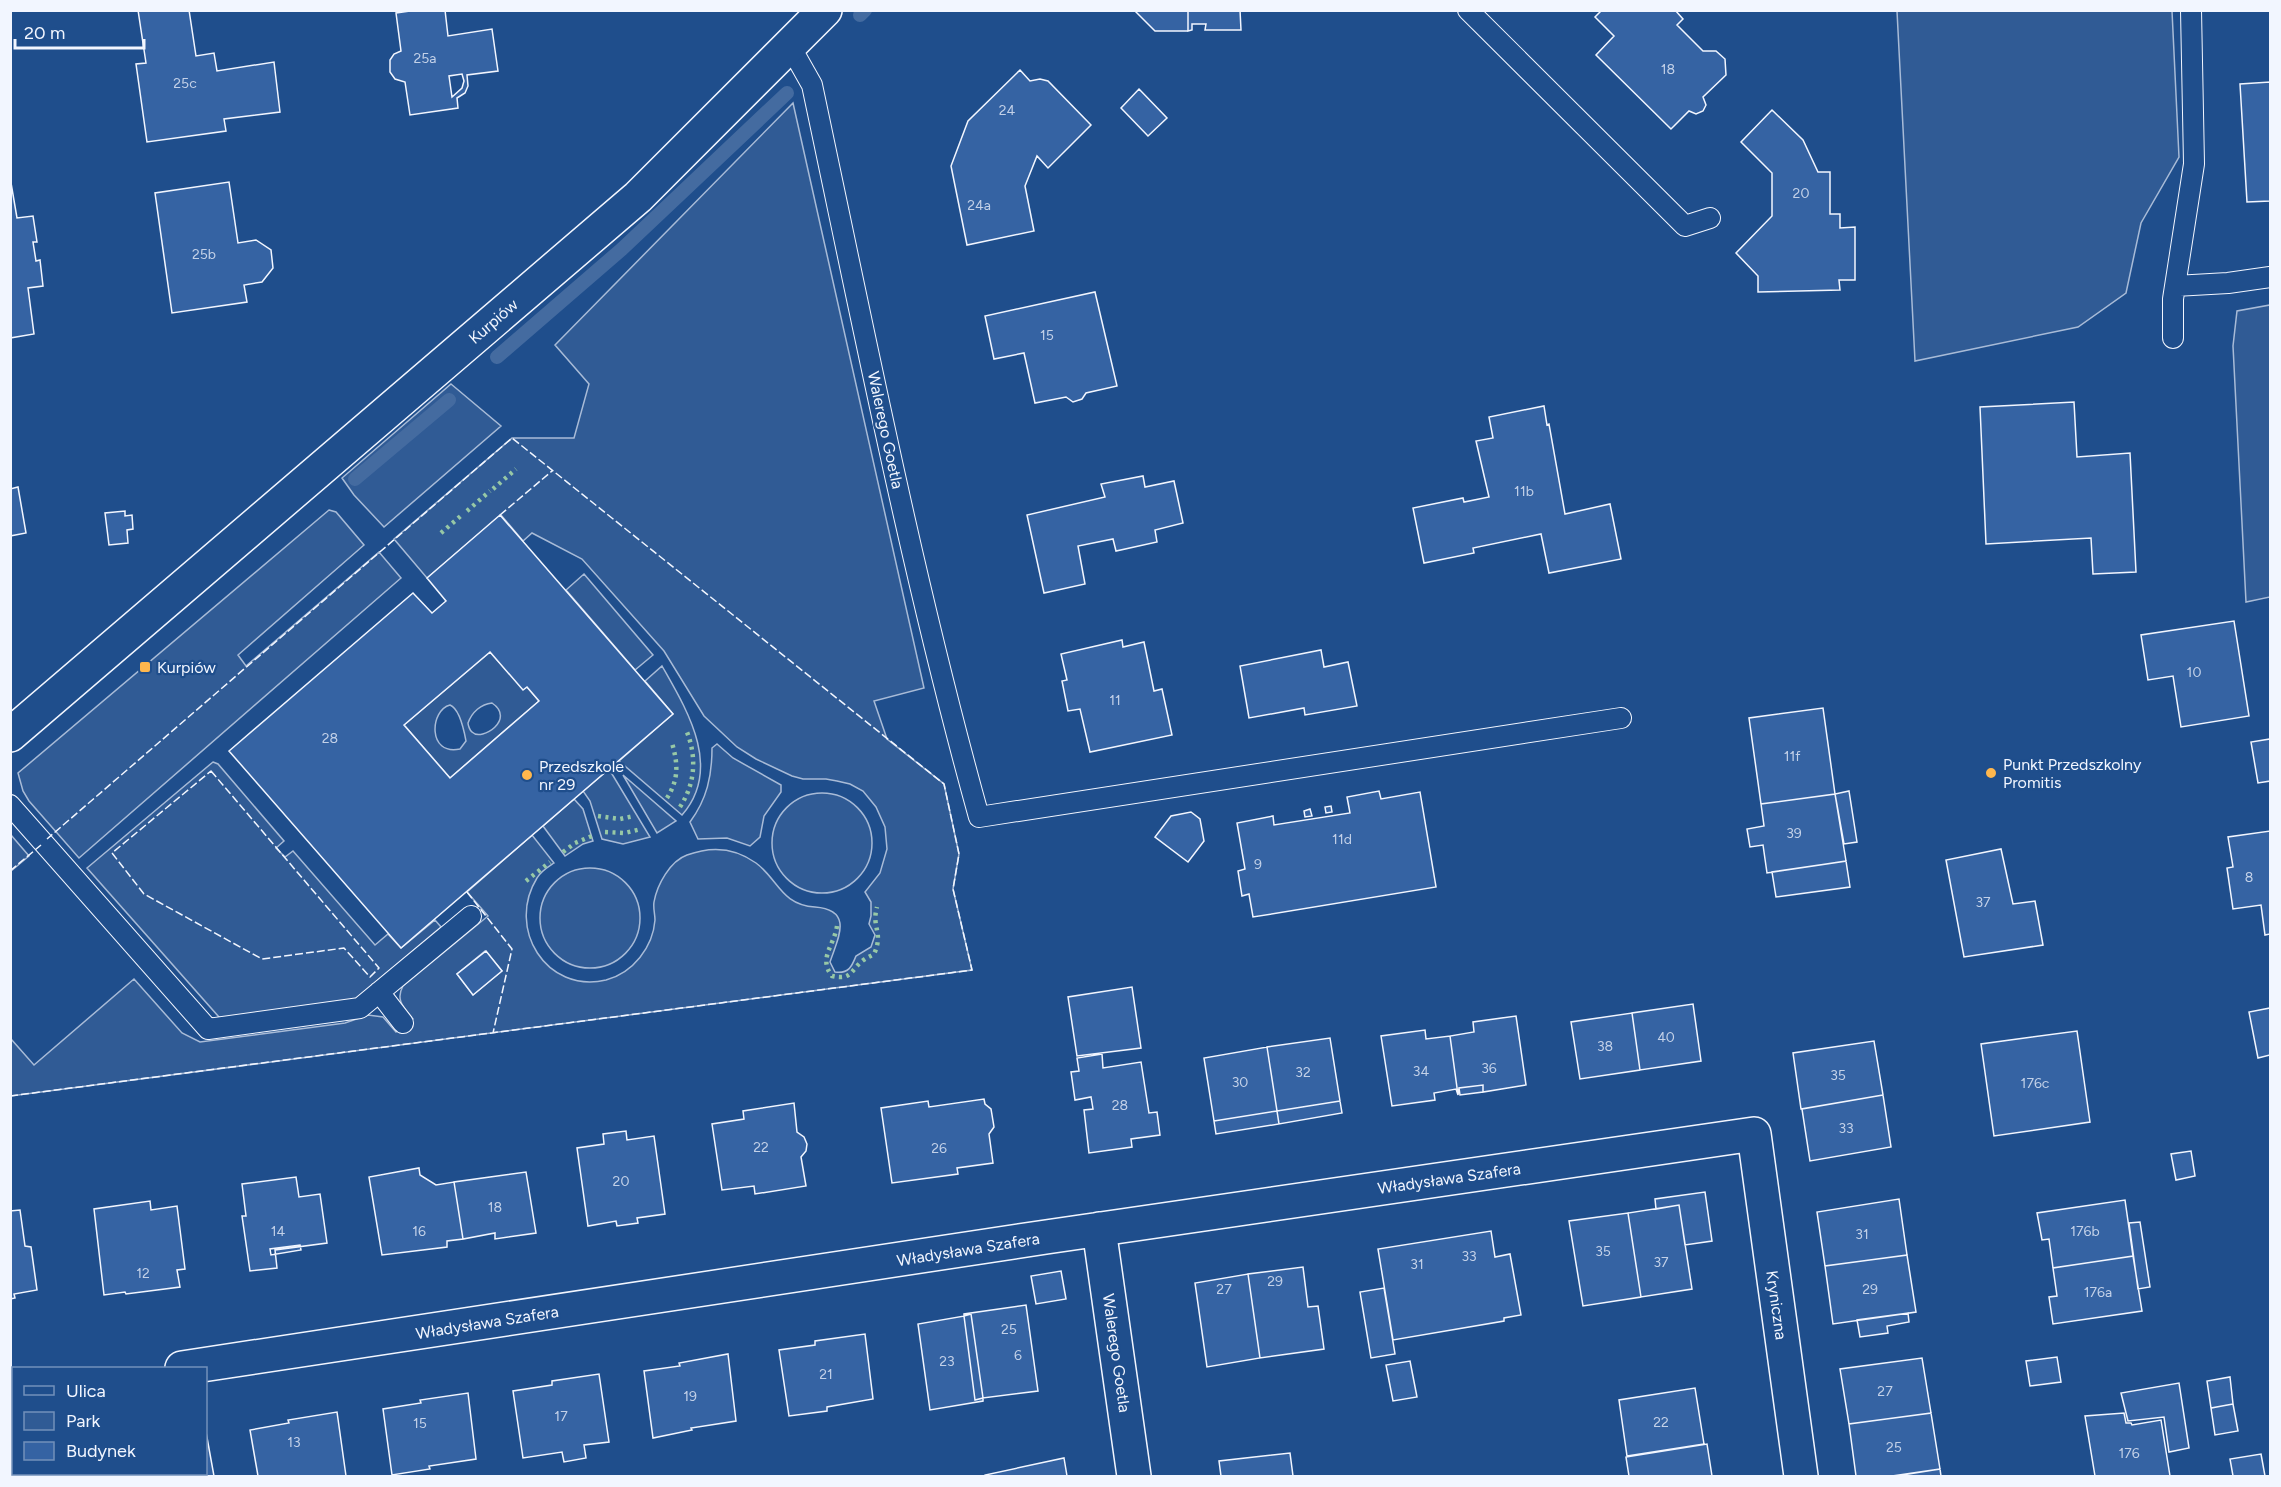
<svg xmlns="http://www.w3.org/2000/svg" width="2281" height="1487" viewBox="0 0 2281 1487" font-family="Figtree,sans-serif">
<rect width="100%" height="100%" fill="#1f4e8c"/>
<path fill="#305b95" stroke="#a8bbd7" stroke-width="1.5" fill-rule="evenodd" d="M 1897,11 L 2172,11 L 2179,157 L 2141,223 L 2126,293 L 2078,327 L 1915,361 Z
M 793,103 L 924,688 L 874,701 L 887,739 L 944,784 L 959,854 L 953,889 L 972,970 L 11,1096 L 11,1039 L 34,1065 L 134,979 L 182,1033 L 200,1042 L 345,1023 L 368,1015 L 383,1017 L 396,1032 L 413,1019 C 404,1008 395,1000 403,986 L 488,916 L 467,892 L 532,835 L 554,863 C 548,867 541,871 537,878 C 506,928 546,994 606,980 C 633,973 653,947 655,920 C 655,914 653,908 654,902 C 657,885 670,861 687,855 C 711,846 734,847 756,863 C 778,879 781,905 815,907 C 855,910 837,940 830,962 L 835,972 C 849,974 852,966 856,956 L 871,947 L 875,935 L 869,924 L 871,916 L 871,902 L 865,892 L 880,873 L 887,849 L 885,827 L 876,807 L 863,791 L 850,784 L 837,781 L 826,779 L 803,779 L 792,776 L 756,759 L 737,747 L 704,716 L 664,651 L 582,559 L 532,533 L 523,541 L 501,515 L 427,578 L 394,539 L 512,438 L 574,438 L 589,384 L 555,345 ZM 485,951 L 502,971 L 473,995 L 457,974 Z
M 2270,305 L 2270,597 L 2246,602 L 2233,346 L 2237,311 Z
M 451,384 L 501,426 L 384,527 L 354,495 L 342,478 Z
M 329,510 L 336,512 L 364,545 L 238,655 L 246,666 L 379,552 L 401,578 L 79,858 L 29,801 L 23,791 L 18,773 Z
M 584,574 L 653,655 L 635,670 L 566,590 Z
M 490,652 L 523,689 L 527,687 L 539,701 L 450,778 L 404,725 ZM 492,703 C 516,719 482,742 472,732 C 470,731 468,725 468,723 C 472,712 481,704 492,703 ZM 450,705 C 460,709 464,730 466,741 L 460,749 C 427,756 430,710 450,705 Z
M 662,666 C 687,710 723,768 682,815 L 619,761 L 673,714 L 645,681 Z
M 717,744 L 733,758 L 781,785 L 781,792 L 764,816 L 760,837 L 750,846 L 727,838 L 698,839 L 690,822 C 707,799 712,776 712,748 Z
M 213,762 L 218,764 L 284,841 L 276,848 L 285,857 L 293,851 L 375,945 L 388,934 L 401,948 L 435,920 L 441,927 L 354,1000 L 225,1019 L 219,1017 L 87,868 Z
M 609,769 L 650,837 L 623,844 L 602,839 L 590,801 L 583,791 Z
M 623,775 L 676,821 L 657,833 Z
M772 843a50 50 0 1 1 100 0a50 50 0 1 1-100 0Z
M 574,799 L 583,809 L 593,841 L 583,844 L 565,856 L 543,826 Z
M 11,835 L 29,856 L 11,871 L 10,871 Z
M540 918a50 50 0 1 1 100 0a50 50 0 1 1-100 0Z"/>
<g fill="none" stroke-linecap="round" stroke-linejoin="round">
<path stroke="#446ba0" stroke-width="14" d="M 860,15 L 865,10
M 497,357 L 622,249 L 787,93
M 355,479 L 449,400"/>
</g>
<path fill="#3563a3" stroke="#f2f6ff" stroke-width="1.5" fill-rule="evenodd" d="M 138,10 L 189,10 L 196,56 L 214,53 L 217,71 L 274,62 L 280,112 L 224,119 L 226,131 L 147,142 L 136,64 L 146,63 Z
M 417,10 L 445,10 L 448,36 L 492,29 L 498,71 L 467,75 L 468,86 L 465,93 L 457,98 L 458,108 L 410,115 L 405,82 L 395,79 L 390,72 L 390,60 L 394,54 L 401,51 L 396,13 Z
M 1134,10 L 1188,10 L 1188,31 L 1155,31 Z
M 1188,10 L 1240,10 L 1241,30 L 1205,30 L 1206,24 L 1192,24 L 1192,30 L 1188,31 Z
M 1602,10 L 1675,10 L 1683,19 L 1677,25 L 1703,51 L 1716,51 L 1725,59 L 1726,75 L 1703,97 L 1706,105 L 1703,111 L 1696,114 L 1689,111 L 1671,129 L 1596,55 L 1614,36 L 1595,17 Z
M 1020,70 L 1030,81 L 1040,79 L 1048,81 L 1091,125 L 1048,168 L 1037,156 L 1025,186 L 1034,231 L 967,245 L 951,166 L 968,121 Z
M 462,74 L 464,81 L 462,88 L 452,97 L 449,76 Z
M 2270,82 L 2270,201 L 2247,202 L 2240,84 Z
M 1139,89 L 1167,118 L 1148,136 L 1121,108 Z
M 1772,110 L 1803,140 L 1818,172 L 1830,172 L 1830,214 L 1840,214 L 1840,228 L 1855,227 L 1855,280 L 1839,280 L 1840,290 L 1758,292 L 1758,276 L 1736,253 L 1772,216 L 1772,173 L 1741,142 Z
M 10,177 L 17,218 L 33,216 L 37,242 L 33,242 L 36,261 L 40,260 L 43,286 L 28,288 L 34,334 L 10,338 Z
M 229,182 L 238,243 L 256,240 L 271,250 L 273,268 L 262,282 L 244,285 L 247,302 L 172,313 L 155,193 Z
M 1095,292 L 1117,386 L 1086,393 L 1082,399 L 1073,402 L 1066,397 L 1035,403 L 1024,353 L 994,359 L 985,316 Z
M 2074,402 L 2077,457 L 2130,453 L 2136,572 L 2093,574 L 2091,538 L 1986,544 L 1980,407 Z
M 1544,406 L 1547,425 L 1549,424 L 1565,514 L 1610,504 L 1621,559 L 1549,573 L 1541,534 L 1473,548 L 1474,553 L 1424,563 L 1413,508 L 1463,498 L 1464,502 L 1489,497 L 1476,441 L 1493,438 L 1489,417 Z
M 1143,476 L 1145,487 L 1174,481 L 1183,523 L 1155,530 L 1157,542 L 1116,551 L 1113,539 L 1078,546 L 1085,584 L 1044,593 L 1027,515 L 1105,497 L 1101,484 Z
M 18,487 L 26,533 L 10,536 L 10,489 Z
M 125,511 L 125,516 L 132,515 L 133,529 L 127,530 L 128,543 L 109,545 L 105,513 Z
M 500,515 L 673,714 L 401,948 L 229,751 L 413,593 L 432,613 L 446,601 L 427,578 ZM 490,652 L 523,690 L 527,687 L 539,701 L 450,778 L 404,725 Z
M 2234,621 L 2249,716 L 2181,727 L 2173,676 L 2148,680 L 2141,635 Z
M 1122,640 L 1123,647 L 1144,642 L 1154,691 L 1162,689 L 1172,735 L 1090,752 L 1080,709 L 1068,711 L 1062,681 L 1067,680 L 1061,654 Z
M 1321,650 L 1324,667 L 1348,662 L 1357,706 L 1305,715 L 1304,708 L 1249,718 L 1240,666 Z
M 1823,708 L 1835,794 L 1761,804 L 1749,718 Z
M 2270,739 L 2270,781 L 2258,783 L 2251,742 Z
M 1379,791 L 1381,799 L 1420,792 L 1436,887 L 1253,917 L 1249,894 L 1242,896 L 1238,871 L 1245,869 L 1237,823 L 1273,816 L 1274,825 L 1350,813 L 1347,797 Z
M 1849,791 L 1857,842 L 1844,844 L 1835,794 Z
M 1835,794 L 1846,861 L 1767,873 L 1763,845 L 1750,847 L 1747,829 L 1764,826 L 1761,804 Z
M 1331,806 L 1332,812 L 1326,813 L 1325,807 Z
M 1310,809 L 1312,816 L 1305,817 L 1304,811 Z
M 1191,812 L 1200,819 L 1204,841 L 1188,862 L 1155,837 L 1171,816 Z
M 2270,831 L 2270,934 L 2265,935 L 2261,905 L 2233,909 L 2227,868 L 2233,867 L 2228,837 Z
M 2001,849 L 2013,904 L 2035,901 L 2043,945 L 1964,957 L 1946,860 Z
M 1846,861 L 1850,887 L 1776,897 L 1772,872 Z
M 486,951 L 502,971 L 473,995 L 457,974 Z
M 1132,987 L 1141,1048 L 1077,1056 L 1068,997 Z
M 1693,1004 L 1701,1061 L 1640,1070 L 1632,1013 Z
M 2270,1008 L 2270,1055 L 2258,1058 L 2249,1012 Z
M 1632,1013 L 1640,1070 L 1580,1079 L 1571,1022 Z
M 1516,1016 L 1526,1085 L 1483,1092 L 1483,1085 L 1459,1088 L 1458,1095 L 1450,1036 L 1474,1032 L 1473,1022 Z
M 1425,1030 L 1426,1039 L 1450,1036 L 1458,1095 L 1456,1089 L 1434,1093 L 1435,1100 L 1392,1106 L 1381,1036 Z
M 2077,1031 L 2090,1122 L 1994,1136 L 1981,1044 Z
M 1330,1038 L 1340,1101 L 1277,1111 L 1267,1047 Z
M 1874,1041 L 1883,1095 L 1801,1109 L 1793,1053 Z
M 1267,1047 L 1277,1111 L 1214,1121 L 1204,1058 Z
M 1102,1054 L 1103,1068 L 1141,1062 L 1149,1113 L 1157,1112 L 1160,1135 L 1131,1139 L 1132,1147 L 1089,1153 L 1084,1110 L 1093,1109 L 1091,1097 L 1075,1100 L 1071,1072 L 1079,1071 L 1077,1058 Z
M 1483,1085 L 1483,1092 L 1460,1095 L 1459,1088 Z
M 1883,1095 L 1891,1147 L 1810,1161 L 1802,1109 Z
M 984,1099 L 985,1104 L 991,1109 L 994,1127 L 989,1134 L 993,1163 L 957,1168 L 958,1174 L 892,1183 L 881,1108 L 928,1101 L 929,1107 Z
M 1340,1101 L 1342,1113 L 1279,1124 L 1277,1111 Z
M 794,1103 L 797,1132 L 804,1137 L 807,1144 L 806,1151 L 801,1157 L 806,1186 L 755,1194 L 754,1186 L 722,1190 L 712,1124 L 744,1119 L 743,1111 Z
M 1277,1111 L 1279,1124 L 1216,1134 L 1214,1121 Z
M 626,1131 L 627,1140 L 654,1136 L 665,1214 L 637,1218 L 638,1223 L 617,1226 L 616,1221 L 588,1226 L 577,1148 L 604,1144 L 603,1134 Z
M 2191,1151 L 2195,1176 L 2176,1180 L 2171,1154 Z
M 419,1168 L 420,1175 L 436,1185 L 454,1182 L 463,1239 L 447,1241 L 447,1247 L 382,1255 L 369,1177 Z
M 526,1172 L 536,1233 L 495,1239 L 495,1233 L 463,1239 L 454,1182 Z
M 296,1177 L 299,1197 L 320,1194 L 327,1243 L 275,1250 L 277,1268 L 250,1271 L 242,1216 L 246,1216 L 242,1184 Z
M 1705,1192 L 1712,1241 L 1685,1245 L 1679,1205 L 1656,1209 L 1655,1199 Z
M 1899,1199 L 1907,1255 L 1825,1266 L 1817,1212 Z
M 2125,1200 L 2133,1256 L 2053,1268 L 2049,1239 L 2042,1240 L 2037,1213 Z
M 150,1201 L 151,1210 L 177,1206 L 185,1269 L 177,1270 L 180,1287 L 126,1294 L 125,1292 L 104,1295 L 94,1209 Z
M 1679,1205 L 1692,1289 L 1641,1297 L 1628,1213 Z
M 20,1210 L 25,1246 L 31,1247 L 37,1290 L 14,1294 L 15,1298 L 10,1299 L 10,1211 Z
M 1628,1213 L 1641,1297 L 1583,1306 L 1569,1221 Z
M 2140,1222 L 2150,1287 L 2138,1289 L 2129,1223 Z
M 1491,1231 L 1495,1257 L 1510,1254 L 1521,1315 L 1504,1318 L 1504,1321 L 1393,1340 L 1378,1249 Z
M 300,1245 L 301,1250 L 271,1255 L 270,1249 Z
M 1907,1255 L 1916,1312 L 1833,1324 L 1825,1266 Z
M 2133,1256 L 2142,1311 L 2053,1324 L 2049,1297 L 2057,1296 L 2053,1268 Z
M 1303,1267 L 1308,1307 L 1318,1306 L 1324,1349 L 1260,1358 L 1248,1274 Z
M 1061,1271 L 1066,1299 L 1036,1304 L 1031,1276 Z
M 1248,1274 L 1260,1358 L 1207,1367 L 1195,1283 Z
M 1384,1288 L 1395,1354 L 1371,1358 L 1360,1292 Z
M 1026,1305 L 1038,1391 L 983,1398 L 971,1314 L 964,1316 L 964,1314 Z
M 1908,1313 L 1909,1322 L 1887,1326 L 1888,1333 L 1860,1337 L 1857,1320 Z
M 971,1314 L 983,1398 L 975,1400 L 964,1316 Z
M 964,1316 L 975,1400 L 983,1398 L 983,1401 L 930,1410 L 918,1324 Z
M 865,1334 L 873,1399 L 827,1407 L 827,1411 L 789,1416 L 779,1350 L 815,1345 L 815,1341 Z
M 728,1354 L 736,1421 L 691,1428 L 692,1430 L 653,1438 L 644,1371 L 680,1366 L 679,1363 Z
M 2057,1357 L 2061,1382 L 2030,1386 L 2026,1361 Z
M 1922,1358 L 1931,1413 L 1849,1424 L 1840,1369 Z
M 1410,1361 L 1417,1397 L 1393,1401 L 1386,1365 Z
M 599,1374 L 609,1442 L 584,1445 L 586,1458 L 564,1462 L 562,1452 L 523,1458 L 513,1391 L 552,1385 L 552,1381 Z
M 2230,1377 L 2233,1404 L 2211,1408 L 2207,1381 Z
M 2179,1383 L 2189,1448 L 2169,1452 L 2164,1417 L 2128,1421 L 2121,1393 Z
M 1695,1388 L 1704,1444 L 1627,1456 L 1619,1400 Z
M 468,1393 L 476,1459 L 429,1466 L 430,1469 L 392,1475 L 383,1409 L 421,1403 L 420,1400 Z
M 2233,1404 L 2238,1431 L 2215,1435 L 2211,1408 Z
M 337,1412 L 346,1476 L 258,1476 L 250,1430 L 289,1423 L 288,1420 Z
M 1931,1413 L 1940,1469 L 1892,1476 L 1856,1476 L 1849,1424 Z
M 2124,1413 L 2126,1423 L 2131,1423 L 2132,1425 L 2161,1420 L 2170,1476 L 2095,1476 L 2085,1416 Z
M 206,1432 L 214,1476 L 126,1476 L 125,1474 L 206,1474 Z
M 1707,1444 L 1712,1476 L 1629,1476 L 1626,1457 Z
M 1290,1453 L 1293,1476 L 1221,1476 L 1219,1461 Z
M 2261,1454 L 2265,1476 L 2233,1476 L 2230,1459 Z
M 1064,1458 L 1067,1476 L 985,1476 L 985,1475 Z
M 10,1461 L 14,1461 L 14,1474 L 27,1474 L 28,1476 L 10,1476 Z
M 1940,1469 L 1941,1476 L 1896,1476 Z
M 27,1474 L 87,1474 L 88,1476 L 28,1476 Z"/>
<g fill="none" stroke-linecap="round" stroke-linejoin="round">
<defs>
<path id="lane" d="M 1468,10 L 1685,226 L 1710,218
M 790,46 L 812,85 C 864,330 912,576 979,817 L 1621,718
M 2175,286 L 2228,283 L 2270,277
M 2173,338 L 2173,299 L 2194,164 L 2191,10
M 10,805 L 208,1029 L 360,1008 L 471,916
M 379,992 L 403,1023"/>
<path id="street" d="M 1099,1229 L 1134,1476
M 182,1368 L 1046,1237 L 1754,1134 L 1801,1476
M 10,1395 L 14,1394"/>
<path id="secondary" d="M 10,735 L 638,197 L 825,10"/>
</defs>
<use href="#lane" stroke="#f2f6ff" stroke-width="22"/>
<use href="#street" stroke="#f2f6ff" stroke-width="36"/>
<use href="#secondary" stroke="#f2f6ff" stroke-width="36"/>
<use href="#lane" stroke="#1f4e8c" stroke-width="20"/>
<use href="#street" stroke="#1f4e8c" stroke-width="33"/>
<use href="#secondary" stroke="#1f4e8c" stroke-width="33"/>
<path stroke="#97c8a6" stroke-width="4.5" stroke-dasharray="3 4.5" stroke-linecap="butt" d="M 493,489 L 516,469
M 467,511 L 490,491
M 441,533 L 463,514
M 667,798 C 679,779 678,764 672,743
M 680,807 C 695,784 697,758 687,732
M 598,816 L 620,819 L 634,816
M 605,832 L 625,833 L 641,829
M 563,852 L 575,843 L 592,836
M 526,881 L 550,862
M 837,926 C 834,946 818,958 832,976 C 853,981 851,968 865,959 C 868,957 871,956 874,954 C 884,932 871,928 877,907"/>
<path stroke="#f2f6ff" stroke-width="1.5" stroke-dasharray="8 3" stroke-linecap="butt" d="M 500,515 L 552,471
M 211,771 L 379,968 L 370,977 L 344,948 L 262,959 L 144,894 L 112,853 Z
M 10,871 L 41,845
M 467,892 L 512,949 L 493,1033
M 10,1096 L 972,970 L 953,889 L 959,854 L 944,784 L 512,438 L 47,839"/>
</g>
<g fill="#ffb74d" stroke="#1f4e8c" stroke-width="2">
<rect x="139" y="661" width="12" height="12" rx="3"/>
<circle cx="1991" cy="773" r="6"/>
<circle cx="527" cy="775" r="6"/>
</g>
<g text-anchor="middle" stroke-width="4.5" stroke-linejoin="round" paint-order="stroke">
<g font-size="14" fill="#c3d1e8">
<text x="425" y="63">25a</text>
<text x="1668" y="74">18</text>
<text x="185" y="88">25c</text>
<text x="1007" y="115">24</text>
<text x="1801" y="198">20</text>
<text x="979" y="210">24a</text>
<text x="204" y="259">25b</text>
<text x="1047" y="340">15</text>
<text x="1524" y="496">11b</text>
<text x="2194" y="677">10</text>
<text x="1115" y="705">11</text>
<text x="330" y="743">28</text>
<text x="1792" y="761">11f</text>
<text x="1794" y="838">39</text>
<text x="1342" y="844">11d</text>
<text x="1258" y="869">9</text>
<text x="2249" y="882">8</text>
<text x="1983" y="907">37</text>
<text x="1666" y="1042">40</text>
<text x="1605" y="1051">38</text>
<text x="1489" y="1073">36</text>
<text x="1421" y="1076">34</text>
<text x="1303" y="1077">32</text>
<text x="1838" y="1080">35</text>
<text x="1240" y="1087">30</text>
<text x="2035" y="1088">176c</text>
<text x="1120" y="1110">28</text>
<text x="1846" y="1133">33</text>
<text x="761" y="1152">22</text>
<text x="939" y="1153">26</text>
<text x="621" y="1186">20</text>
<text x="495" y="1212">18</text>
<text x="278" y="1236">14</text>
<text x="419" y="1236">16</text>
<text x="2085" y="1236">176b</text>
<text x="1862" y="1239">31</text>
<text x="1603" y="1256">35</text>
<text x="1469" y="1261">33</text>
<text x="1661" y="1267">37</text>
<text x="1417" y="1269">31</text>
<text x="143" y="1278">12</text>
<text x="1275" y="1286">29</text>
<text x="1224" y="1294">27</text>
<text x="1870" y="1294">29</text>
<text x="2098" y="1297">176a</text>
<text x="1009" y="1334">25</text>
<text x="1018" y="1360">6</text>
<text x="947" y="1366">23</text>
<text x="826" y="1379">21</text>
<text x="1885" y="1396">27</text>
<text x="690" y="1401">19</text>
<text x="561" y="1421">17</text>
<text x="1661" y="1427">22</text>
<text x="420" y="1428">15</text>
<text x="294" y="1447">13</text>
<text x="1894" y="1452">25</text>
<text x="2129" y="1458">176</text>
</g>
<g font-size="16" fill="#f2f6ff" stroke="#1f4e8c">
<text transform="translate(493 321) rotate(-41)" y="6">Kurpiów</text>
<text transform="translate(886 430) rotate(78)" y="6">Walerego Goetla</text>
<text transform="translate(1449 1178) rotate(-8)" y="6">Władysława Szafera</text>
<text transform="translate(968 1249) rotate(-9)" y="6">Władysława Szafera</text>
<text transform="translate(1777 1305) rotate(82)" y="6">Kryniczna</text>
<text transform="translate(487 1322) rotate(-9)" y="6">Władysława Szafera</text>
<text transform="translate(1117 1353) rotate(82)" y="6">Walerego Goetla</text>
</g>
<g font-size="16" fill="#f2f6ff" stroke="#1f4e8c" text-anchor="start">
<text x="157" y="673">Kurpiów</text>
<text x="2003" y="770">Punkt Przedszkolny<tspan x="2003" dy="18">Promitis</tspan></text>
<text x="539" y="772">Przedszkole<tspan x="539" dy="18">nr 29</tspan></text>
</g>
</g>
<rect width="2281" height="1487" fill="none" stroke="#f2f6ff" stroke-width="24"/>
<rect x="12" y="1367" width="195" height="108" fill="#1f4e8c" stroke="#7391ba" stroke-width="1.5"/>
<rect x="24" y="1386" width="30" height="9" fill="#1f4e8c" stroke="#7391ba" stroke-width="1.5"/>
<text x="66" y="1397" font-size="18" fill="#f2f6ff">Ulica</text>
<rect x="24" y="1412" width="30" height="18" fill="#305b95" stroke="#7391ba" stroke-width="1.5"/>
<text x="66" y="1427" font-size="18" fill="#f2f6ff">Park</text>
<rect x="24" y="1442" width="30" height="18" fill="#3563a3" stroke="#7391ba" stroke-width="1.5"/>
<text x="66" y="1457" font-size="18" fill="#f2f6ff">Budynek</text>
<path d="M15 39v9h129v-9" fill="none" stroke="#f2f6ff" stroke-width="3"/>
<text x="24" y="39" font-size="18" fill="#f2f6ff" stroke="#1f4e8c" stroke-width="4.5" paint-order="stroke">20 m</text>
</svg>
